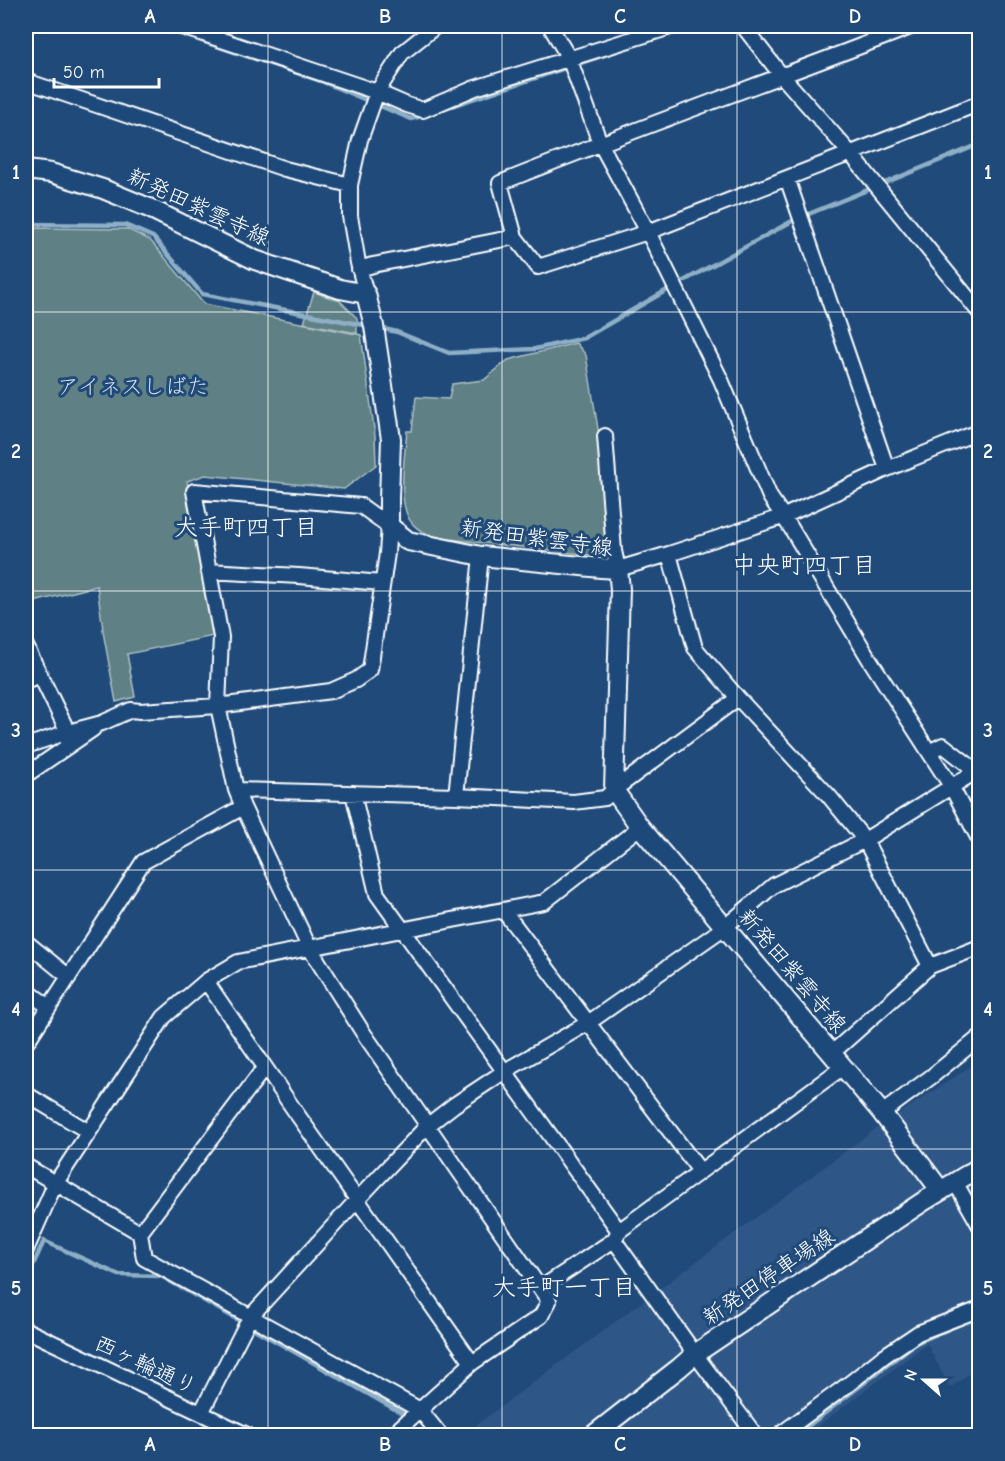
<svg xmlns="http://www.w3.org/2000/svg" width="1005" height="1461" viewBox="0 0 1005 1461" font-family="'Comic Neue','Klee One',sans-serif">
<rect width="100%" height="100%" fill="#1f4a7a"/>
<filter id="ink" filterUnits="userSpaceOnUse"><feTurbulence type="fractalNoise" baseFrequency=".0167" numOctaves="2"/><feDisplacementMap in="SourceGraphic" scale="12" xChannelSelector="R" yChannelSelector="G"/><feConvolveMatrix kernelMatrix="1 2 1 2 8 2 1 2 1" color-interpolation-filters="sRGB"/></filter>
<g filter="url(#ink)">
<path fill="#2e5686" d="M 979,1061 L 979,1367 L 950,1388 L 927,1344 L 806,1435 L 461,1436 L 874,1130 Z"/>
<path fill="#5e8084" stroke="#aec0c2" stroke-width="1.5" d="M 29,228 L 127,229 L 150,240 L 204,304 L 361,335 L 375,436 L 376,465 L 344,489 L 205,475 L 187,481 L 218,635 L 127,654 L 135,697 L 116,702 L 104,637 L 97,586 L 26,604 L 26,240 Z
M 314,292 L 340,301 L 357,318 L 357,333 L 304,323 Z
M 576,343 L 586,355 L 599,435 L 608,557 L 441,538 C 431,535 419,532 412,523 C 396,505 405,455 407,431 L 412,431 L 416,397 L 449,399 L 452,384 L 484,380 L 508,360 Z"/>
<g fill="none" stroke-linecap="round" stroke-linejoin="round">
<path stroke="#8eafc6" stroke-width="4.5" d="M 157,26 L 321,81 L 411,119 L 425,115
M 672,33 L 696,26
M 442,109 L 653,39
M 26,224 L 125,225 L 153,237 L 202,294 L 369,326
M 380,328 L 397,332 L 449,353 L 535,349 L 584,338 L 662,293 L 794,220 L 980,144
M 26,1280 L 44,1241 L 119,1275 L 161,1276 L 407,1416 L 407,1418
M 795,1436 L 916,1343 L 963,1323"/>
<defs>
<path id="minor" d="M 180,26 L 377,92 L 407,105 L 423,110 L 475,88 L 674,26
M 550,26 L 569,58 L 600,143 L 648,232 L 721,380 L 770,497 L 791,528 L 868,657 L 951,786 L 980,841
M 743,26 L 782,76 L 850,153 L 980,313
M 913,26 C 776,79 637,128 500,183 L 515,237 L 538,267 L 648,232 L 980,103
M 26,81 L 285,169 L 350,185
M 787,178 L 887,469
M 359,269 L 373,265 L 515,237
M 366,294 L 358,263 L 350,216 L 350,185 L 360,140 L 377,92 L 402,53 L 436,26
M 605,436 L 614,551 L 618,569 L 669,554 L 782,517 L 887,469 L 980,431
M 669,554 L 695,648 L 738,698 L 829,796 L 865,840 L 930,966
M 208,571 L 299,576 L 382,583
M 26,646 L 68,732
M 26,681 L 40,674
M 26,746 L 68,732 L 102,723 L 131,710 L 140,711 L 218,706 L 331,691 L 356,680 L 370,670 L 387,553 L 389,526 L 361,506 L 194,491 L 221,637 L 218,706 L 236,790 L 243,807 L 309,947 L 362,1031 L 549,1301 L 541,1316 L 472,1363 L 391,1436
M 929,752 L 943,745 L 980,774
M 26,775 L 93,729
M 236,790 L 456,796 L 574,802 L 605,798 L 614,790 L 738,698
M 353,793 L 377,894 L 619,1231
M 456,796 L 481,556
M 503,910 L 700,1171
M 26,942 L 69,977
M 206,981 L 297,1114 L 472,1363
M 26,990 L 49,1007
M 26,1043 L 143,862 L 243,807
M 832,1053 L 930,966 L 980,947
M 26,1094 L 89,1132
M 882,1113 L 931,1077 L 980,1037
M 26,1166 L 140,1233 L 144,1258 L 420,1410 L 441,1436
M 955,1182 L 980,1226
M 140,1233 L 265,1067
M 614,1240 L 695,1354 L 756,1436
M 26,1250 L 55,1184 L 164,1017 L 206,981 L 238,962 L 544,902 L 640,827
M 541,1288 L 614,1240 L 619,1231 L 843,1067
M 26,1330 L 249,1436
M 201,1413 L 250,1317 L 357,1200 L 427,1126 L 454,1105 L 505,1071 L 588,1023 L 725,927 L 774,885 L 865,840 L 980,769
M 778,1436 L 850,1383 L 884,1356 L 918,1333 L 980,1309"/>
<path id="major" d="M 26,170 L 51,173 L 103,189 L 149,208 L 255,260 L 340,289 L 366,294 L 374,326 L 391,439 L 389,499 L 389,526 L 408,541 L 481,556 L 601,568 L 618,569 L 620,589 L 614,790 L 640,827 L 882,1113 L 941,1191
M 592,1436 L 679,1368 L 695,1354 L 823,1268 L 924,1201 L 980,1167"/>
</defs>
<use href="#minor" stroke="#fff" stroke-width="18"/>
<use href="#major" stroke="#fff" stroke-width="22"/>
<use href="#minor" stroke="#1f4a7a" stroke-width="14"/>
<use href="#major" stroke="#1f4a7a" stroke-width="18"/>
</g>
</g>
<path fill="none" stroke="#fff" stroke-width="1.5" stroke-opacity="0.55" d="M 268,26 L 268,1436M 502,26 L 502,1436M 737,26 L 737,1436M 26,312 L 980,312M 26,591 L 980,591M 26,870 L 980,870M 26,1149 L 980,1149"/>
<g text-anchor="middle" stroke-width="6" stroke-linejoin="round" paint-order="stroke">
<g font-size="22" fill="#fff" stroke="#1f4a7a">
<text transform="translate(199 206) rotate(25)" y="8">新発田紫雲寺線</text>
<text transform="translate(537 537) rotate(8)" y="8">新発田紫雲寺線</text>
<text transform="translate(793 970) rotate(50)" y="8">新発田紫雲寺線</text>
<text transform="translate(768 1276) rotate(-34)" y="8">新発田停車場線</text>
<text transform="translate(146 1364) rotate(25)" y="8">西ヶ輪通り</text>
</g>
<g font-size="22" fill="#d7dfe0" stroke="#1f4a7a">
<text x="133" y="394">アイネスしばた</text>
</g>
<g font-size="24" fill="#fff" stroke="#1f4a7a">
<text x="246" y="535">大手町四丁目</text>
<text x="804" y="573">中央町四丁目</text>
<text x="564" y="1295">大手町一丁目</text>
</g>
</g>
<rect width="1005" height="1461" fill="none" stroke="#1f4a7a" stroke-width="66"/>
<g transform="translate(924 1380) rotate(291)" stroke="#1f4a7a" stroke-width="4.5" paint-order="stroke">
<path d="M0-4.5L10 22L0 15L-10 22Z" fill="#ffffff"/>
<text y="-9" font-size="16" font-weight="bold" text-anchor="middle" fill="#ffffff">N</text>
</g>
<path d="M54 78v9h105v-9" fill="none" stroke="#ffffff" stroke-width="3"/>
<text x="63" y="78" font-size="18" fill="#ffffff" stroke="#1f4a7a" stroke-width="4.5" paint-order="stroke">50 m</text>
<rect x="33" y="33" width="939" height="1395" fill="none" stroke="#fff" stroke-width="2"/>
<g font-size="20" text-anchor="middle" font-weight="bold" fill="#fff">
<text x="150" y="23">A</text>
<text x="385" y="23">B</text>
<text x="620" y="23">C</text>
<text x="855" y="23">D</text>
<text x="16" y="179">1</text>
<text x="988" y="179">1</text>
<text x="16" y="458">2</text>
<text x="988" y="458">2</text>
<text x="16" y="737">3</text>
<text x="988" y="737">3</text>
<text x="16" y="1016">4</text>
<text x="988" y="1016">4</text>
<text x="16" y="1295">5</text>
<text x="988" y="1295">5</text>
<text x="150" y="1451">A</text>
<text x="385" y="1451">B</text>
<text x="620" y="1451">C</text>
<text x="855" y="1451">D</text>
</g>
</svg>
